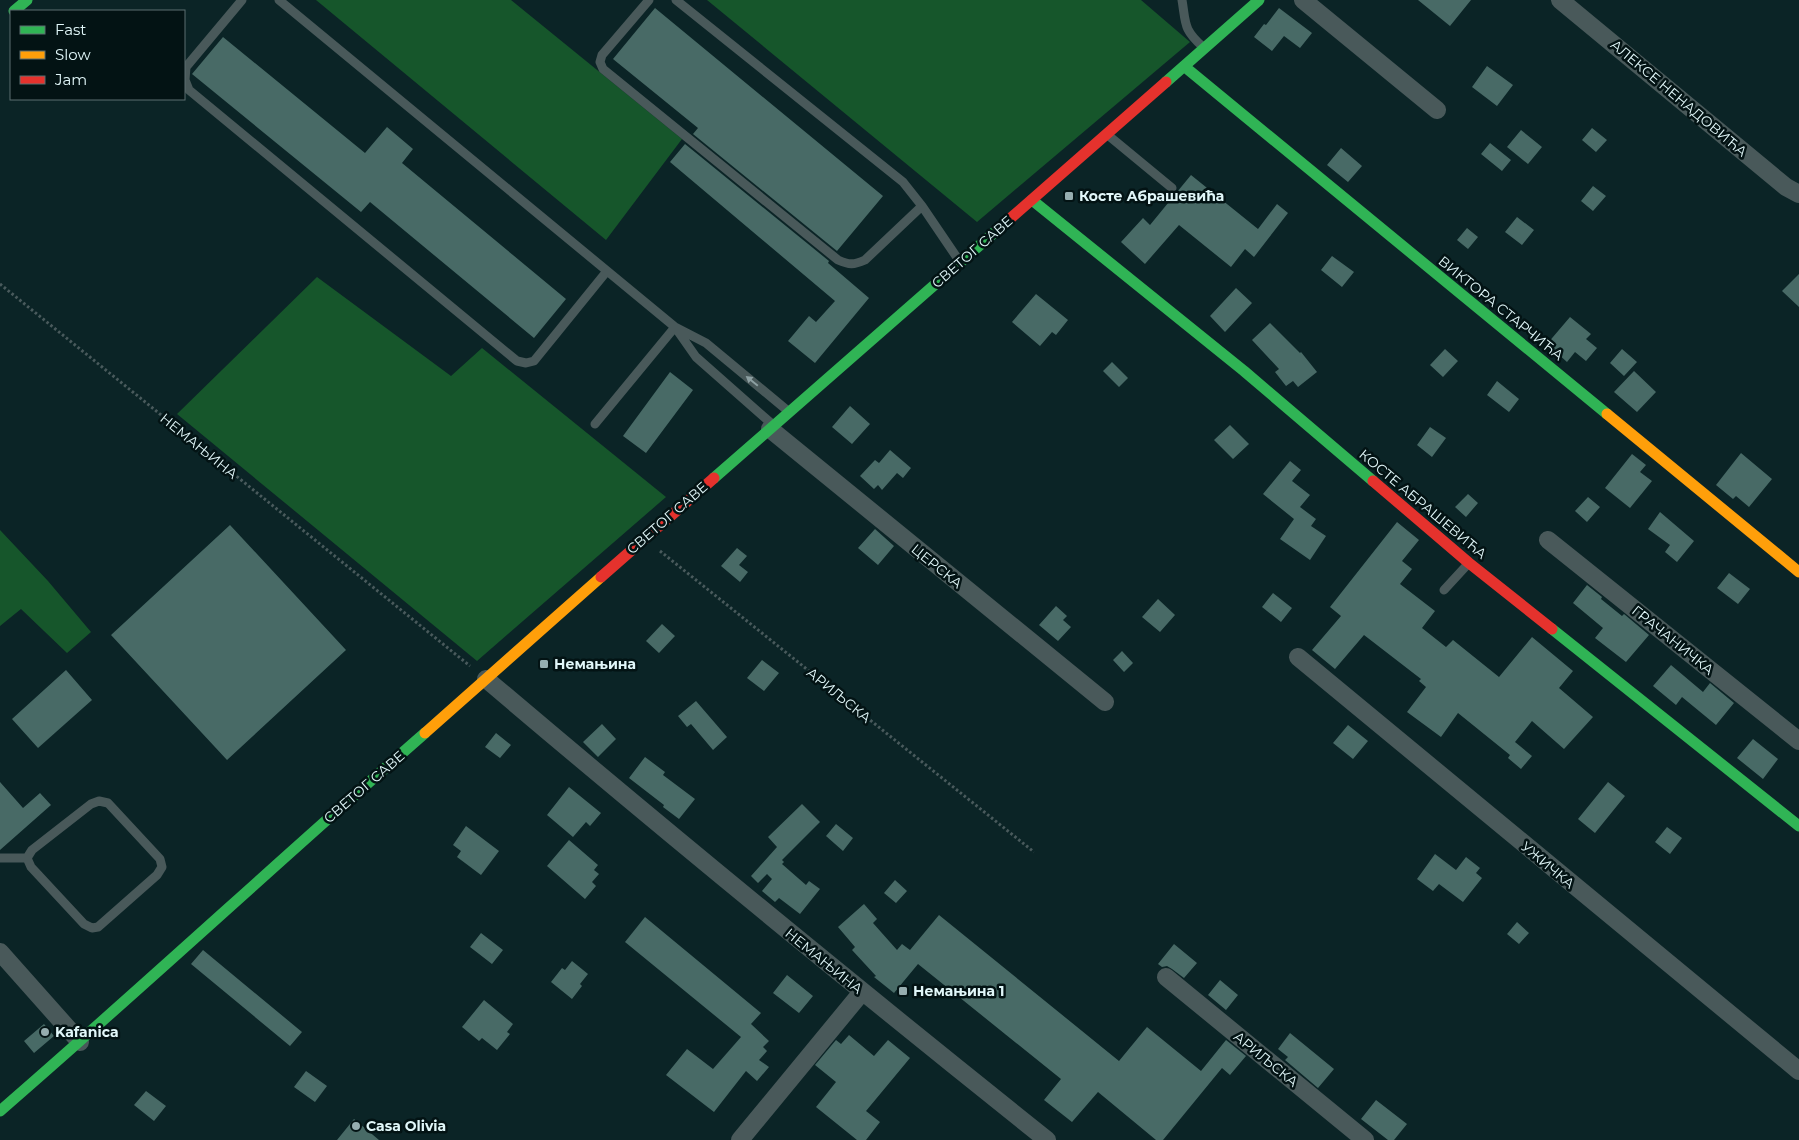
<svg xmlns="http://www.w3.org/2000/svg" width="1799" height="1140" viewBox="0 0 1799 1140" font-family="Montserrat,sans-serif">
<rect width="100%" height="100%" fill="#0b2426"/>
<path fill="#16562b" d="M 316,0 L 511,0 L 682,139 L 606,240 Z
M 707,0 L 1141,0 L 1190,42 L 977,222 Z
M 317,277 L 451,376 L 482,348 L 666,497 L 477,661 L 177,414 Z
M 0,530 L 48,581 L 91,632 L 67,653 L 21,609 L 0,626 Z"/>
<path fill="#486a66" d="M 1418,0 L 1471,0 L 1450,26 Z
M 655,8 L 883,196 L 837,251 L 693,134 L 698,128 L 613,59 Z
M 1279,8 L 1312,33 L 1300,48 L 1284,36 L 1272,51 L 1254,37 L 1264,24 L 1266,25 Z
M 223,37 L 365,153 L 387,127 L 413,149 L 402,163 L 566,299 L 534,338 L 370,202 L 361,212 L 192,74 Z
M 1487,66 L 1513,85 L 1497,106 L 1472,87 Z
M 1592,128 L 1607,140 L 1596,152 L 1582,140 Z
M 1521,130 L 1542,147 L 1528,164 L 1507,147 Z
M 1490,143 L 1511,160 L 1502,171 L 1481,154 Z
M 685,144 L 829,261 L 828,263 L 869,298 L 815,363 L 788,341 L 809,316 L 816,322 L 835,301 L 670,162 Z
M 1341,148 L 1362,166 L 1348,182 L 1327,165 Z
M 1191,175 L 1258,229 L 1277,204 L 1288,213 L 1254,257 L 1245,249 L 1231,267 L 1179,225 L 1145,264 L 1121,242 L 1143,218 L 1150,225 Z
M 1593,186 L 1606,196 L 1593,211 L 1581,201 Z
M 1517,217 L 1534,230 L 1522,245 L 1505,232 Z
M 1467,228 L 1478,237 L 1468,249 L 1457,240 Z
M 1332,256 L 1354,272 L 1342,287 L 1321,270 Z
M 1799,274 L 1799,307 L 1782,291 Z
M 1236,288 L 1252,303 L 1225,332 L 1210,316 Z
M 1036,294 L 1068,320 L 1056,335 L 1052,332 L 1040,346 L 1012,322 Z
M 1570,317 L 1591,334 L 1586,339 L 1597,348 L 1586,361 L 1575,352 L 1567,362 L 1547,344 Z
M 1270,323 L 1300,353 L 1301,352 L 1317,372 L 1298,387 L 1293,381 L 1286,386 L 1275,372 L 1279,369 L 1252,340 Z
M 1445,349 L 1458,361 L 1443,377 L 1430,365 Z
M 1622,349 L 1637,362 L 1624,376 L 1610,363 Z
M 1112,362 L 1128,378 L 1119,387 L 1103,371 Z
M 1634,371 L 1656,392 L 1637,412 L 1614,392 Z
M 670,372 L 693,390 L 646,453 L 623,436 Z
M 1497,381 L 1519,399 L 1509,412 L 1487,395 Z
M 850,406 L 870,424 L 852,444 L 832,427 Z
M 1230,425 L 1249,444 L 1233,459 L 1214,440 Z
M 1430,427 L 1446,438 L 1432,457 L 1417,445 Z
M 890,450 L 911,468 L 903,478 L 897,473 L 882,490 L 878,485 L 874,489 L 860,476 L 875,460 L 879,463 Z
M 1741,453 L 1772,479 L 1749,507 L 1736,496 L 1733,499 L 1716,485 Z
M 1632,454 L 1646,465 L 1640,472 L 1652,481 L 1630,508 L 1605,488 Z
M 1290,461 L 1301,470 L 1292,481 L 1310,495 L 1300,507 L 1316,519 L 1311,526 L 1326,536 L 1310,560 L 1280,539 L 1294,519 L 1263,494 Z
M 1468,494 L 1478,503 L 1466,517 L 1455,507 Z
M 1588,497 L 1600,507 L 1587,522 L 1575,511 Z
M 1660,512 L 1694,541 L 1677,562 L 1665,552 L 1670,545 L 1648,529 Z
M 1397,522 L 1419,540 L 1402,561 L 1412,569 L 1400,584 L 1435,611 L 1422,628 L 1446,647 L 1453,640 L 1499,677 L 1532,637 L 1573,671 L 1559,688 L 1593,717 L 1564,749 L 1532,721 L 1515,742 L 1532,756 L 1521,769 L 1508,758 L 1510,755 L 1458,713 L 1441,737 L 1407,712 L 1426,687 L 1419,681 L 1421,679 L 1364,635 L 1335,669 L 1312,650 L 1341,616 L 1330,607 Z
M 230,525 L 346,650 L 227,760 L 111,635 Z
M 875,529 L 894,546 L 878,565 L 858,548 Z
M 737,548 L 747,556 L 739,565 L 748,572 L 740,582 L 721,566 Z
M 1729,573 L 1750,589 L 1738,604 L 1717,588 Z
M 1587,585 L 1602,597 L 1601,599 L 1622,616 L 1624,614 L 1649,635 L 1626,662 L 1595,638 L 1603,628 L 1573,603 Z
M 1273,593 L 1292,608 L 1281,622 L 1262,607 Z
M 1158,599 L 1175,615 L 1160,632 L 1142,617 Z
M 1056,606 L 1067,616 L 1063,620 L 1071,627 L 1058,641 L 1039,625 Z
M 662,624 L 675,636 L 659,653 L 646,641 Z
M 1122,651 L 1133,663 L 1124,672 L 1113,660 Z
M 762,660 L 779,673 L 764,691 L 747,678 Z
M 1671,665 L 1703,692 L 1710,683 L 1734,703 L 1716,725 L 1682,697 L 1676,705 L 1653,686 Z
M 66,670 L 92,700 L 38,748 L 12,719 Z
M 696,701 L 727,737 L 713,750 L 691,724 L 687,727 L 678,716 Z
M 602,724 L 616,739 L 598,757 L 583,742 Z
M 1348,725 L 1368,741 L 1353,759 L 1333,743 Z
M 496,733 L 511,745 L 500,758 L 485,747 Z
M 1753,739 L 1778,759 L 1763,779 L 1737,758 Z
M 645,757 L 665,772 L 663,775 L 695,799 L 679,819 L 663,807 L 664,805 L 629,778 Z
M 0,782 L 23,808 L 40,793 L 51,805 L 0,850 Z
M 1608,782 L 1625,796 L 1595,833 L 1578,819 Z
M 569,787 L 601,813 L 590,826 L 586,822 L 573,837 L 547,815 Z
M 802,804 L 820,822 L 782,860 L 784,862 L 782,864 L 806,885 L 809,881 L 820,889 L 800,914 L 779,898 L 775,902 L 762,891 L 772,879 L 767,874 L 758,883 L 751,876 L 777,847 L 768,837 Z
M 836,824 L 853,838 L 843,851 L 826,836 Z
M 466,826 L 499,851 L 481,875 L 457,857 L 461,851 L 453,845 Z
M 1667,827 L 1682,838 L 1670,854 L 1655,842 Z
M 569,840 L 598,865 L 594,870 L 599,874 L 592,882 L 596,886 L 585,899 L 547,866 Z
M 1435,854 L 1456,870 L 1466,857 L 1480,868 L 1476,873 L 1482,878 L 1463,902 L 1439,884 L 1433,891 L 1417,879 Z
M 895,880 L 907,891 L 896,903 L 884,893 Z
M 864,904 L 877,919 L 873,923 L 897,950 L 902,944 L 910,950 L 939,915 L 1119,1061 L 1147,1027 L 1201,1071 L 1226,1040 L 1246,1056 L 1230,1075 L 1222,1068 L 1163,1140 L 1156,1140 L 1098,1092 L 1072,1122 L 1044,1100 L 1061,1079 L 918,964 L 894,993 L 874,977 L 876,976 L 852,950 L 855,947 L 838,927 Z
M 645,917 L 761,1013 L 751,1024 L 769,1041 L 763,1047 L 767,1051 L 759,1060 L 769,1067 L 757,1081 L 746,1071 L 714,1112 L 666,1075 L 687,1049 L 713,1069 L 741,1037 L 625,942 Z
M 1517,922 L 1529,933 L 1519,944 L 1507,934 Z
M 481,933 L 503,950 L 492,964 L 470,947 Z
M 1174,944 L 1197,963 L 1184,978 L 1172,969 L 1167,966 L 1162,967 L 1158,964 Z
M 203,950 L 302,1032 L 290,1046 L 191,964 Z
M 572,961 L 588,974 L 580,984 L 582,986 L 572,999 L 551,982 L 562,968 L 565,970 Z
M 787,975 L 813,996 L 799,1013 L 773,993 Z
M 1220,980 L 1238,995 L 1226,1010 L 1208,995 Z
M 484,1000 L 513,1024 L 507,1032 L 510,1034 L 497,1050 L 482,1038 L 479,1041 L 462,1027 Z
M 44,1024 L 54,1036 L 34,1053 L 24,1041 Z
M 1290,1033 L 1334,1069 L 1318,1088 L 1285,1060 L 1288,1057 L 1278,1049 Z
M 849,1035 L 874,1056 L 888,1040 L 910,1058 L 866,1111 L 880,1122 L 866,1140 L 857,1140 L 816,1107 L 836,1082 L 815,1065 L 836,1040 L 841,1044 Z
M 306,1071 L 327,1086 L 315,1102 L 294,1087 Z
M 146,1091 L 166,1106 L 154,1121 L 134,1105 Z
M 1376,1100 L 1407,1124 L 1394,1140 L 1388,1140 L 1361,1119 Z
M 354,1119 L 379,1140 L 337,1140 Z"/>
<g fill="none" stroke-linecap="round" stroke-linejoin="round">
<path stroke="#495a5c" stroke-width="3" stroke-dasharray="2.5 2.5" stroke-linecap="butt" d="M 0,284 L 470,666
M 660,551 L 1034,852"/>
<path stroke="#49595a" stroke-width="9" d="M 242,0 L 186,67 L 185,80 L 189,90 L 517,361 L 526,363 L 534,361 L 607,271
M 279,0 L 675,327 L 706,343 L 788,411
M 649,0 L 602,55 L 600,62 L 603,69 L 838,260 C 849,265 854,265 865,260 L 922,206
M 676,0 L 903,182 L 922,206 L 960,262
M 1182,0 C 1186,24 1183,29 1203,47
M 1109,136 L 1172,188
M 677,330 L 696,357 L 772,424
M 595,424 L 675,327
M 1444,590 L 1467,565
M 99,801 L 108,803 L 160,859 L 162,867 L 157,875 L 98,927 L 92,928 L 84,924 L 31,867 L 27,858 L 32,850 L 91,804 Z
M 0,858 L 27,858"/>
<path stroke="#49595a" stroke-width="18" d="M 1303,0 L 1437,110
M 1560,0 L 1786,187 L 1799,194
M 770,429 L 1105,702
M 1548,540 L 1799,741
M 1298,657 L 1799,1071
M 486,679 C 671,836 858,989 1047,1140
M 0,952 L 80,1042
M 1166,977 L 1365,1140
M 740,1140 L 862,992"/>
<path stroke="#30b455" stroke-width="11" d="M 14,11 L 27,0
M 1185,67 L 1607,414
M 1166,82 L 1259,0
M 1032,200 L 1244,371 L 1373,481
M 714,478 L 1004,224
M 1552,629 L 1799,826
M 0,1111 C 143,987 282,858 425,733"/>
<path stroke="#ff9f0a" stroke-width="11" d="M 1607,414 L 1799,572
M 425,733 L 601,577"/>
<path stroke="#e5322d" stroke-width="11" d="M 1004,224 L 1166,82
M 1373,481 L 1469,563 L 1552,629
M 601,577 L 714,478"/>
</g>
<defs><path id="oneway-solid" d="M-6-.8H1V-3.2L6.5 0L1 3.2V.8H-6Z" transform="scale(1.25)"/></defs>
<use fill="#8da0a2" href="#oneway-solid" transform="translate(752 381) rotate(-141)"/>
<g fill="#96adaf" stroke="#031314" stroke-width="2">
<rect x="1064" y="191" width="10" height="10" rx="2.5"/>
<rect x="539" y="659" width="10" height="10" rx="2.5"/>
<rect x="898" y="986" width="10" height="10" rx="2.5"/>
<circle cx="45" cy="1032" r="5"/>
<circle cx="356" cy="1126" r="5"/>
</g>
<g text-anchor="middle" stroke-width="5" stroke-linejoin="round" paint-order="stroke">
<g font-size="14" fill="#e1f7f9" stroke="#031314">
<text transform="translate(1679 98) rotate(40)" y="5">АЛЕКСЕ НЕНАДОВИЋА</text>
<text transform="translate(972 252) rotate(-41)" y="5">СВЕТОГ САВЕ</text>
<text transform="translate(1501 308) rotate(39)" y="5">ВИКТОРА СТАРЧИЋА</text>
<text transform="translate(199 446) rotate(39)" y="5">НЕМАЊИНА</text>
<text transform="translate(1423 504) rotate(40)" y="5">КОСТЕ АБРАШЕВИЋА</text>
<text transform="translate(667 518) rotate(-41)" y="5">СВЕТОГ САВЕ</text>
<text transform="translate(937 566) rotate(39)" y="5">ЦЕРСКА</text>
<text transform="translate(1673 640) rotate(39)" y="5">ГРАЧАНИЧКА</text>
<text transform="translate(839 695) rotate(39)" y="5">АРИЉСКА</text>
<text transform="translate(364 787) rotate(-41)" y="5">СВЕТОГ САВЕ</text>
<text transform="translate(1548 865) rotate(40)" y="5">УЖИЧКА</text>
<text transform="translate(824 961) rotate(39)" y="5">НЕМАЊИНА</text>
<text transform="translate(1266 1059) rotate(39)" y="5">АРИЉСКА</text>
</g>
<g font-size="14" font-weight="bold" fill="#e1f7f9" stroke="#031314" text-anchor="start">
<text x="1079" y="201">Косте Абрашевића</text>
<text x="554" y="669">Немањина</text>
<text x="913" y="996">Немањина 1</text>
<text x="55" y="1037">Kafanica</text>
<text x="366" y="1131">Casa Olivia</text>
</g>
</g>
<rect x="10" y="10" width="175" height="90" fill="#031314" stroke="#5c6e70"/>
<rect x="20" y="26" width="25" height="8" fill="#30b455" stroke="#5c6e70"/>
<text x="55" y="35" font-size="15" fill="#e1f7f9">Fast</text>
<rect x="20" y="51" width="25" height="8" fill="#ff9f0a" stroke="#5c6e70"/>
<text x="55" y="60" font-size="15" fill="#e1f7f9">Slow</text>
<rect x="20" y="76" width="25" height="8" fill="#e5322d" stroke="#5c6e70"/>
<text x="55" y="85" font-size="15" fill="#e1f7f9">Jam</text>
</svg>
